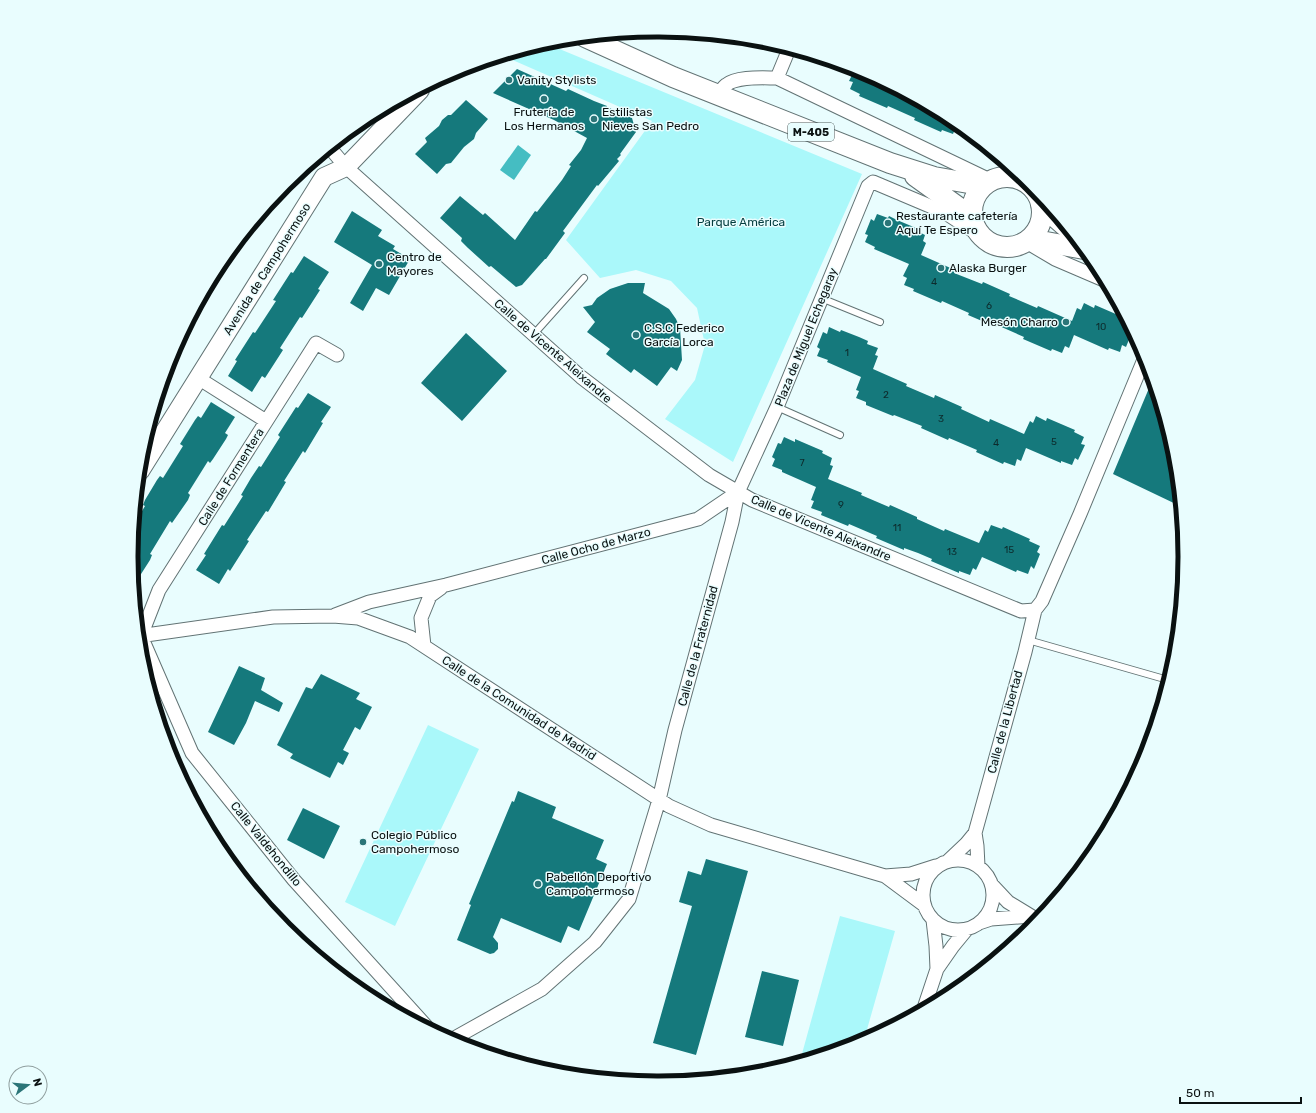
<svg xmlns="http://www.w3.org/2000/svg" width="1316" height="1113" viewBox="0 0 1316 1113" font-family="Rubik,sans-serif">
<rect width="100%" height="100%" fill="#e9fdfe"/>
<path fill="#aaf8fa" d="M 545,43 L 862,174 L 733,462 L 665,419 L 695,380 L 705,345 L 697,308 L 671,281 L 636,270 L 600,278 L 566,240 L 652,121 L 508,58 L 512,53 Z
M 428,725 L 479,749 L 395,926 L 345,902 Z
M 840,916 L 895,931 L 864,1040 L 859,1043 L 800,1061 Z"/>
<path fill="#45bdc2" d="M 518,145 L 531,155 L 514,180 L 500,170 Z"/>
<path fill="#15797c" d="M 517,69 L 566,91 L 568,89 L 594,101 L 607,106 L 607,107 L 632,118 L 636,132 L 620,154 L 621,155 L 617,159 L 619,161 L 598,186 L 597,185 L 563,231 L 565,233 L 546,259 L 545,259 L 522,285 L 516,287 L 491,266 L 489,267 L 468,248 L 461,241 L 462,238 L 440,218 L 460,196 L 483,215 L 485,213 L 515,240 L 535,211 L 537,212 L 562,180 L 571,166 L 569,165 L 581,150 L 587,138 L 554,120 L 493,93 Z
M 855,69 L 860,70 L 951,119 L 957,124 L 953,134 L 942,130 L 941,132 L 914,120 L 915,118 L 888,106 L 887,108 L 859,96 L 860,94 L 850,89 L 853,82 L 849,81 Z
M 466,100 L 488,119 L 476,133 L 474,139 L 464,147 L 451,163 L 446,164 L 437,174 L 415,154 L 427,142 L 425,138 L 439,126 L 442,120 L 448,115 L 451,115 Z
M 352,211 L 382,230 L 378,236 L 395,246 L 393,249 L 410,259 L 389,295 L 376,288 L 363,311 L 350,303 L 372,265 L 334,242 Z
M 877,214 L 888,218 L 889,216 L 897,220 L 916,228 L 915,230 L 925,235 L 923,241 L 926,243 L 921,255 L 955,270 L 954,273 L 982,284 L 983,282 L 1010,294 L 1009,296 L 1037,308 L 1038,306 L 1072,321 L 1077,308 L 1081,310 L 1084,303 L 1094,308 L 1095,305 L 1125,318 L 1132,332 L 1126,347 L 1122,345 L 1120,352 L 1109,348 L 1108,350 L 1074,335 L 1069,348 L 1065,346 L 1062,353 L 1052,349 L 1051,351 L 1023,339 L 1024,337 L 997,325 L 996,327 L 968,315 L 969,313 L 942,301 L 941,303 L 913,291 L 914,289 L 904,285 L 907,278 L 903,276 L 909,264 L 874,249 L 875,247 L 865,242 L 868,235 L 865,234 L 871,219 L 874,221 Z
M 304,256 L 329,272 L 318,289 L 320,290 L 302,318 L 300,317 L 280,348 L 283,350 L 265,378 L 262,376 L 252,392 L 228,376 L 237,361 L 235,360 L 253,332 L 255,333 L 276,301 L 273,300 L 291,272 L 293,273 Z
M 628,283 L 645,283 L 643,293 L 669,309 L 676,319 L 680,328 L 682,360 L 677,371 L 671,367 L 657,386 L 634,369 L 631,373 L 606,354 L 610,349 L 587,332 L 595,322 L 583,307 L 592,305 L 597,298 L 610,289 Z
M 829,327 L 840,332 L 841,330 L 859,337 L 868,341 L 867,344 L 878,348 L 875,355 L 878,356 L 873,369 L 907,384 L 906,386 L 934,398 L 935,395 L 962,407 L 961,409 L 989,422 L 990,419 L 1024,434 L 1030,421 L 1033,423 L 1036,416 L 1046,421 L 1047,418 L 1075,430 L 1074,432 L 1084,437 L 1081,444 L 1085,445 L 1078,460 L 1075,458 L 1072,465 L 1061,461 L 1061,463 L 1026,448 L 1021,461 L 1017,459 L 1015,466 L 1004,462 L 1003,464 L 976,452 L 977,450 L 949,438 L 948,440 L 921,428 L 922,426 L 894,415 L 893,416 L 866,405 L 866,402 L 856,398 L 859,391 L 856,390 L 861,377 L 827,362 L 828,360 L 817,356 L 820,349 L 817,347 L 823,332 L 827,334 Z
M 466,333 L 507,371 L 462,421 L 421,383 Z
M 1152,381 L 1174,454 L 1180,506 L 1113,474 Z
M 308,393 L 331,407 L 321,422 L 323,423 L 305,453 L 303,451 L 284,481 L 286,482 L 268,512 L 266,511 L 247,540 L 249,541 L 230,571 L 228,569 L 219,584 L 196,570 L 206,555 L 204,554 L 222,525 L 224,526 L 243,496 L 241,495 L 251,478 L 259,466 L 261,467 L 280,437 L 278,435 L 296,407 L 298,408 Z
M 211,402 L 235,417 L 225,433 L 228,435 L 226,439 L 213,459 L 210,463 L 208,461 L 188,493 L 190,495 L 188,500 L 172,523 L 170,521 L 150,554 L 152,555 L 150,560 L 134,585 L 132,556 L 135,523 L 145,506 L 143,505 L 145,500 L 157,480 L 160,476 L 163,478 L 183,446 L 180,444 L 195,420 L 198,416 L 201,418 Z
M 784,437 L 795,442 L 795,439 L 823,451 L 822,453 L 832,458 L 830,465 L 833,466 L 828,479 L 862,493 L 861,495 L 889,507 L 890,505 L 917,517 L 917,519 L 944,531 L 945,529 L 979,543 L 985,530 L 988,532 L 991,525 L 1002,529 L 1003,527 L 1030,539 L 1029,541 L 1040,546 L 1037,552 L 1040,554 L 1034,569 L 1031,566 L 1028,574 L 1017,570 L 1016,572 L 982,557 L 976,570 L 973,568 L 970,575 L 959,571 L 959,573 L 931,561 L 932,559 L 918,553 L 904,548 L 904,550 L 876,538 L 877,536 L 849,524 L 848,526 L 821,515 L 822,512 L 811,508 L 814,501 L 811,500 L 816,487 L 782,472 L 782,470 L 772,466 L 775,459 L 772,457 L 778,443 L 781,444 Z
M 239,666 L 265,678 L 261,690 L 283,703 L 279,712 L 255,701 L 246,723 L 234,745 L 208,732 Z
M 321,674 L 360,693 L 356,699 L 372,707 L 360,730 L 355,727 L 343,750 L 349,753 L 343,765 L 338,762 L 330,778 L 290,758 L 293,754 L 277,745 L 306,687 L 312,689 Z
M 518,791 L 556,807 L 552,818 L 604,840 L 596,859 L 607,864 L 579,931 L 568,926 L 561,943 L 501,918 L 493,937 L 498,943 L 498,949 L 494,953 L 490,954 L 457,940 L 471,905 L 469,904 L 512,801 L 514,802 Z
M 303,808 L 340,826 L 324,859 L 287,840 Z
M 706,859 L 748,871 L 696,1055 L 653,1043 L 692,906 L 679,902 L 688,871 L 701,875 Z
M 762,971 L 799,980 L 783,1046 L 745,1037 Z"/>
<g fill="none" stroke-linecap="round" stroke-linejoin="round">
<defs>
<path id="lane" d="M 821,298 L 880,322
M 533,335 L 584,278
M 777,407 L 840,435
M 1028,640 L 1168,680"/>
<path id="street" d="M 777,78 L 789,49
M 718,95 C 721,92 723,87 726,85 C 737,76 763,78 777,78 L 992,181
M 330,148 L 346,167 L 581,377 L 709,475 L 752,500 L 1021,611 L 1035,610 L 1042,601 L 1080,514 L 1145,357
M 1021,181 L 1022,178
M 1028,243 L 1055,259 L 1104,280
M 337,355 L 316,343 L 159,590 L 141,636 L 192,753 L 294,880 L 427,1027
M 198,378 L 266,421
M 335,615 L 369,602 L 446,585 L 698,519 L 738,492
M 139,636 L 273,617 L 333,616 L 358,618 L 410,637 L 669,806 L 711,825 L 885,876
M 424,646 L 421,618 L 430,596 L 441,588
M 975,833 L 1025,652 L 1035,610
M923 895a35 35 0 1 1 70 0a35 35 0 1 1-70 0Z
M 948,861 L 966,844 L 975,833 L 977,846 L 978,866
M 924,905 L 885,876 L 911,874 L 936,866
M 933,920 L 936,946 L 937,969 L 953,946 L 967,929
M 979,923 L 991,919 L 1031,916 L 1008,902 L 992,885
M 924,1008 L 937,969
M 451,1040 L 542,989 L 595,942 L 629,899 L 659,800 L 675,730 L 732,522 L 738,492 L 777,407 L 868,186 L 873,182 L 944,212 L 978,234"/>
<path id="secondary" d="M 140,471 L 324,177 L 346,167 L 420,90"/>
<path id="primary" d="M 585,37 L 673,77 L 890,163 L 934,177 L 974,184 L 989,182
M 915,176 L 972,217
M972 212a35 35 0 1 1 70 0a35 35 0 1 1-70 0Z
M 1041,205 L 1065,226
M 1030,239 L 1084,249"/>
</defs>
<use href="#lane" stroke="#627374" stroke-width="8"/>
<use href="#street" stroke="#627374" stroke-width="15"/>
<use href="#secondary" stroke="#627374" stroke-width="20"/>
<use href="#primary" stroke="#627374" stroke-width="22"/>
<use href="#lane" stroke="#fff" stroke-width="6"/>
<use href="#street" stroke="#fff" stroke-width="13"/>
<use href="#secondary" stroke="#fff" stroke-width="18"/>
<use href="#primary" stroke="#fff" stroke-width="20"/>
</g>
<g fill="#2b7578" stroke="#e9fdfe" stroke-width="1.5">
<circle cx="509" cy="80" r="4"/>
<circle cx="544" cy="99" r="4"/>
<circle cx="594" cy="119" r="4"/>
<circle cx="888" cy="223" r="4"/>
<circle cx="379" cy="264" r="4"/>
<circle cx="941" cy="268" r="4"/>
<circle cx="1066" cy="322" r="4"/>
<circle cx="636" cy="335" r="4"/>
<circle cx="363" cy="842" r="4"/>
<circle cx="538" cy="884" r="4"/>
</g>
<g text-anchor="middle" stroke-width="3" stroke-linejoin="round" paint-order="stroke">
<g font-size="10" fill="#0d2b2c">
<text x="934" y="285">4</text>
<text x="989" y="309">6</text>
<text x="1101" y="330">10</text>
<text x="847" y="356">1</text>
<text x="886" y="398">2</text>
<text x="941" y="422">3</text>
<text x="1054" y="445">5</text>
<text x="996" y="446">4</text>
<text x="802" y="466">7</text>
<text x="841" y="508">9</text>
<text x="897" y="531">11</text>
<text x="1009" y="553">15</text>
<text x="952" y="555">13</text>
</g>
<rect fill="#e9fdfe" stroke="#4d5858" stroke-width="1" x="788" y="123" width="46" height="18" rx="3"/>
<g font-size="11" font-weight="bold" fill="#0a1111">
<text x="811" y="136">M-405</text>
</g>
<g font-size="12" fill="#0a1111" stroke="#e9fdfe" text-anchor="start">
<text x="517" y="84">Vanity Stylists</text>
<text x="544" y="116" text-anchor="middle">Frutería de<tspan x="544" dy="14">Los Hermanos</tspan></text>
<text x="602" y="116">Estilistas<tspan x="602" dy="14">Nieves San Pedro</tspan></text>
<text x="896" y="220">Restaurante cafetería<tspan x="896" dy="14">Aquí Te Espero</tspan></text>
<text x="387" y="261">Centro de<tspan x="387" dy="14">Mayores</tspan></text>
<text x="949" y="272">Alaska Burger</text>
<text x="1058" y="326" text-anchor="end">Mesón Charro</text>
<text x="644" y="332">C.S.C Federico<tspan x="644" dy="14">García Lorca</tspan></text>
<text x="371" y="839">Colegio Público<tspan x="371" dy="14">Campohermoso</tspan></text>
<text x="546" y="881">Pabellón Deportivo<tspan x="546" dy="14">Campohermoso</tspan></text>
</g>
<g font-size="12" fill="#033d3f" stroke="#e9fdfe">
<text x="741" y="226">Parque América</text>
</g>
<g font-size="12" fill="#0a1111" stroke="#e9fdfe">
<text transform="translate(267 269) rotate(-58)" y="4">Avenida de Campohermoso</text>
<text transform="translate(806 337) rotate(-68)" y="4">Plaza de Miguel Echegaray</text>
<text transform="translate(553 351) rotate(41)" y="4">Calle de Vicente Aleixandre</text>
<text transform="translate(231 477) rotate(-58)" y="4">Calle de Formentera</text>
<text transform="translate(821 528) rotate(23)" y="4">Calle de Vicente Aleixandre</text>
<text transform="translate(596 546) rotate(-15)" y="4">Calle Ocho de Marzo</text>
<text transform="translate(698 646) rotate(-75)" y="4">Calle de la Fraternidad</text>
<text transform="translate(519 708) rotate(33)" y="4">Calle de la Comunidad de Madrid</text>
<text transform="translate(1005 722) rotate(-75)" y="4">Calle de la Libertad</text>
<text transform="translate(266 844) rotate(51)" y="4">Calle Valdehondillo</text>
</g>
</g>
<path d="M0 0H1316V1113H0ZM657 37H659A519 519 0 0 1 1178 556V557A519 519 0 0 1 659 1076H657A519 519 0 0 1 138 557V556A519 519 0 0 1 657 37Z" fill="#e9fdfe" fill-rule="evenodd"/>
<path fill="none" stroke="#0a1111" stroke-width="5" d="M657 37H659A519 519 0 0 1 1178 556V557A519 519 0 0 1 659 1076H657A519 519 0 0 1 138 557V556A519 519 0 0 1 657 37Z"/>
<g transform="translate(28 1085) rotate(74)"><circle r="19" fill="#e9fdfe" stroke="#909f9f"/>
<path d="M0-3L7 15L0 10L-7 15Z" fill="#2b7578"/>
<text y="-6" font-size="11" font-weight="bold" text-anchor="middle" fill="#0a1111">N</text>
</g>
<path d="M1180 1097v6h121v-6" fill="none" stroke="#0a1111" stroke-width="2"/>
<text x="1186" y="1097" font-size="12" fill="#0a1111" stroke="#e9fdfe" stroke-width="3" paint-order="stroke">50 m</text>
</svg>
